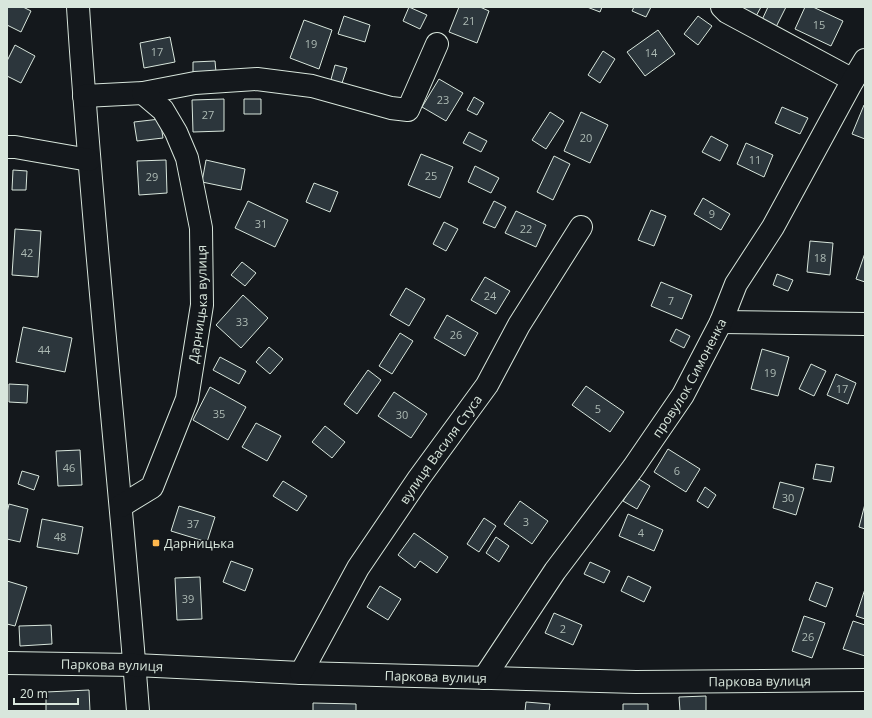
<svg xmlns="http://www.w3.org/2000/svg" width="872" height="718" viewBox="0 0 872 718" font-family="'Open Sans',sans-serif">
<rect width="100%" height="100%" fill="#14181c"/>
<path fill="#2c363c" stroke="#d8e6dc" d="M 7,7 L 23,7 L 31,11 L 21,32 L 7,25 Z
M 409,7 L 427,15 L 420,29 L 403,21 Z
M 459,7 L 480,7 L 489,11 L 477,43 L 449,32 Z
M 587,7 L 602,7 L 600,12 Z
M 634,7 L 651,7 L 646,17 L 632,11 Z
M 741,7 L 761,7 L 755,18 L 740,9 Z
M 768,7 L 786,7 L 775,29 L 761,22 Z
M 805,7 L 813,7 L 843,21 L 831,46 L 795,29 Z
M 344,16 L 370,25 L 365,42 L 338,34 Z
M 698,16 L 712,26 L 698,45 L 684,34 Z
M 304,20 L 332,30 L 319,69 L 290,58 Z
M 658,30 L 675,54 L 645,76 L 627,52 Z
M 170,37 L 175,62 L 144,68 L 140,43 Z
M 15,45 L 35,56 L 21,83 L 7,76 L 7,61 Z
M 603,51 L 615,59 L 600,83 L 588,75 Z
M 215,61 L 216,72 L 193,73 L 193,62 Z
M 335,65 L 347,68 L 341,86 L 330,83 Z
M 439,79 L 463,93 L 446,121 L 422,107 Z
M 474,97 L 484,103 L 477,115 L 467,110 Z
M 224,99 L 224,131 L 193,132 L 192,100 Z
M 244,99 L 261,99 L 261,114 L 244,114 Z
M 864,105 L 865,105 L 865,139 L 852,134 Z
M 782,107 L 808,118 L 800,134 L 775,123 Z
M 550,112 L 564,121 L 546,149 L 532,140 Z
M 581,112 L 608,125 L 590,163 L 564,151 Z
M 160,119 L 163,138 L 137,141 L 134,122 Z
M 469,132 L 487,141 L 481,152 L 463,143 Z
M 711,136 L 728,145 L 720,161 L 702,152 Z
M 746,143 L 773,155 L 764,177 L 737,164 Z
M 421,154 L 453,167 L 440,198 L 408,185 Z
M 554,156 L 570,164 L 553,200 L 537,192 Z
M 166,160 L 167,193 L 139,195 L 137,161 Z
M 206,160 L 245,169 L 241,190 L 202,182 Z
M 475,166 L 499,178 L 491,193 L 468,182 Z
M 13,170 L 27,171 L 26,190 L 12,190 Z
M 314,183 L 338,192 L 330,212 L 306,202 Z
M 703,198 L 730,214 L 721,230 L 694,214 Z
M 248,201 L 288,220 L 275,247 L 235,228 Z
M 494,201 L 506,207 L 495,228 L 483,223 Z
M 651,210 L 666,216 L 654,246 L 638,240 Z
M 516,211 L 546,225 L 536,247 L 505,233 Z
M 444,222 L 458,229 L 446,251 L 433,244 Z
M 15,229 L 41,231 L 38,277 L 12,275 Z
M 810,241 L 833,243 L 830,275 L 807,272 Z
M 865,253 L 865,282 L 856,279 Z
M 242,262 L 256,273 L 245,286 L 231,275 Z
M 777,274 L 793,280 L 788,291 L 773,285 Z
M 485,277 L 510,291 L 496,314 L 471,300 Z
M 661,282 L 692,295 L 682,319 L 651,306 Z
M 406,288 L 425,299 L 409,326 L 390,315 Z
M 243,295 L 268,318 L 241,348 L 216,325 Z
M 447,315 L 478,333 L 465,356 L 434,338 Z
M 23,327 L 72,338 L 65,372 L 16,362 Z
M 676,329 L 690,336 L 684,348 L 670,341 Z
M 400,333 L 413,341 L 392,374 L 379,366 Z
M 269,347 L 283,359 L 270,374 L 256,362 Z
M 762,349 L 789,357 L 778,396 L 751,389 Z
M 220,357 L 246,371 L 239,384 L 213,370 Z
M 811,364 L 826,371 L 814,396 L 799,389 Z
M 368,370 L 381,380 L 357,414 L 344,404 Z
M 836,374 L 856,383 L 848,404 L 827,395 Z
M 9,384 L 28,385 L 27,403 L 9,402 Z
M 586,386 L 624,412 L 610,432 L 572,405 Z
M 210,387 L 246,407 L 228,440 L 193,420 Z
M 394,392 L 427,414 L 411,438 L 378,416 Z
M 256,423 L 281,436 L 267,461 L 242,447 Z
M 325,426 L 345,442 L 332,458 L 312,442 Z
M 668,449 L 700,469 L 686,492 L 654,472 Z
M 80,450 L 82,485 L 58,486 L 56,451 Z
M 816,464 L 834,467 L 831,482 L 813,479 Z
M 22,471 L 39,476 L 34,490 L 18,484 Z
M 637,478 L 650,486 L 637,509 L 623,501 Z
M 283,481 L 307,496 L 297,511 L 273,496 Z
M 780,482 L 804,488 L 796,515 L 773,508 Z
M 705,487 L 716,495 L 708,508 L 697,501 Z
M 520,501 L 548,521 L 532,544 L 504,524 Z
M 9,504 L 28,509 L 20,542 L 7,539 L 7,513 Z
M 865,504 L 865,529 L 859,527 Z
M 179,506 L 215,517 L 207,542 L 171,531 Z
M 628,514 L 663,530 L 654,551 L 619,536 Z
M 484,518 L 496,526 L 479,552 L 467,544 Z
M 42,519 L 83,527 L 78,554 L 37,547 Z
M 414,533 L 448,557 L 437,573 L 420,561 L 415,568 L 398,555 Z
M 496,537 L 509,546 L 499,562 L 486,553 Z
M 231,561 L 253,569 L 245,591 L 223,582 Z
M 590,562 L 610,571 L 604,583 L 584,574 Z
M 628,576 L 651,587 L 644,602 L 621,591 Z
M 200,577 L 202,619 L 177,620 L 175,578 Z
M 7,581 L 27,587 L 15,626 L 7,624 Z
M 816,582 L 833,588 L 826,607 L 809,600 Z
M 380,586 L 401,599 L 388,620 L 367,607 Z
M 865,589 L 865,619 L 856,616 Z
M 554,613 L 582,625 L 573,645 L 545,633 Z
M 804,616 L 825,623 L 812,658 L 792,651 Z
M 853,621 L 865,625 L 865,656 L 843,649 Z
M 51,625 L 52,644 L 20,646 L 19,626 Z
M 89,690 L 90,711 L 46,711 L 46,692 Z
M 706,696 L 706,711 L 680,711 L 679,697 Z
M 526,702 L 550,704 L 549,711 L 525,711 Z
M 313,703 L 356,704 L 356,711 L 313,711 Z
M 623,704 L 648,704 L 648,711 L 623,711 Z"/>
<g fill="none" stroke-linecap="round" stroke-linejoin="round">
<defs>
<g id="minor">
<path d="M 78,7 C 93,242 120,476 138,711"/>
<path d="M 722,7 L 727,12 L 853,80"/>
<path d="M 84,96 L 143,93 L 195,83 L 257,79 L 312,86 L 391,108 L 408,110 L 437,44"/>
<path d="M 7,147 L 15,147 L 89,160"/>
<path d="M 721,322 L 865,324"/>
<path id="s1" d="M 121,506 L 152,487 L 187,399 L 202,305 L 201,228 L 187,158 L 176,132 L 163,110 L 143,93"/>
<path id="s2" d="M 7,663 L 135,665 L 301,673 L 636,682 L 865,680"/>
<path id="s3" d="M 301,673 L 358,568 L 419,478 L 487,385 L 519,325 L 581,227"/>
<path id="s4" d="M 484,678 L 555,571 L 633,468 L 683,395 L 721,322 L 736,284 L 773,227 L 853,80 L 865,60"/>
</g>
</defs>
<use href="#minor" stroke="#d8e6dc" stroke-width="24"/>
<use href="#minor" stroke="#14181c" stroke-width="22"/>
</g>
<rect fill="#ffb74d" stroke="#14181c" stroke-width="1.5" x="152" y="539" width="8" height="8" rx="2"/>
<g text-anchor="middle" stroke-width="3" stroke-linejoin="round" paint-order="stroke">
<g font-size="11" fill="#adbab4">
<text x="469" y="25">21</text>
<text x="819" y="29">15</text>
<text x="311" y="48">19</text>
<text x="157" y="56">17</text>
<text x="651" y="57">14</text>
<text x="443" y="104">23</text>
<text x="208" y="119">27</text>
<text x="586" y="142">20</text>
<text x="755" y="164">11</text>
<text x="431" y="180">25</text>
<text x="152" y="181">29</text>
<text x="712" y="218">9</text>
<text x="261" y="228">31</text>
<text x="526" y="233">22</text>
<text x="27" y="257">42</text>
<text x="820" y="262">18</text>
<text x="490" y="300">24</text>
<text x="671" y="305">7</text>
<text x="242" y="326">33</text>
<text x="456" y="339">26</text>
<text x="44" y="354">44</text>
<text x="770" y="377">19</text>
<text x="842" y="393">17</text>
<text x="598" y="413">5</text>
<text x="219" y="418">35</text>
<text x="402" y="419">30</text>
<text x="69" y="472">46</text>
<text x="677" y="475">6</text>
<text x="788" y="502">30</text>
<text x="526" y="526">3</text>
<text x="193" y="528">37</text>
<text x="641" y="537">4</text>
<text x="60" y="541">48</text>
<text x="188" y="603">39</text>
<text x="563" y="633">2</text>
<text x="808" y="641">26</text>
</g>
<g font-size="13" fill="#d8e6dc" stroke="#14181c">
<text dy="5" stroke="none"><textPath href="#s1" startOffset="227">Дарницька вулиця</textPath></text>
<text dy="5" stroke="none"><textPath href="#s4" startOffset="364">провулок Симоненка</textPath></text>
<text dy="5" stroke="none"><textPath href="#s3" startOffset="264">вулиця Василя Стуса</textPath></text>
<text dy="5" stroke="none"><textPath href="#s2" startOffset="105">Паркова вулиця</textPath></text>
<text dy="5" stroke="none"><textPath href="#s2" startOffset="429">Паркова вулиця</textPath></text>
<text dy="5" stroke="none"><textPath href="#s2" startOffset="753">Паркова вулиця</textPath></text>
</g>
<g font-size="13" fill="#d8e6dc" stroke="#14181c" text-anchor="start">
<text x="164" y="548">Дарницька</text>
</g>
</g>
<rect width="872" height="718" fill="none" stroke="#d8e6dc" stroke-width="16"/>
<path d="M14 698v6h64v-6" fill="none" stroke="#d8e6dc" stroke-width="2"/>
<text x="20" y="698" font-size="12" fill="#d8e6dc" stroke="#14181c" stroke-width="3" paint-order="stroke">20 m</text>
</svg>
